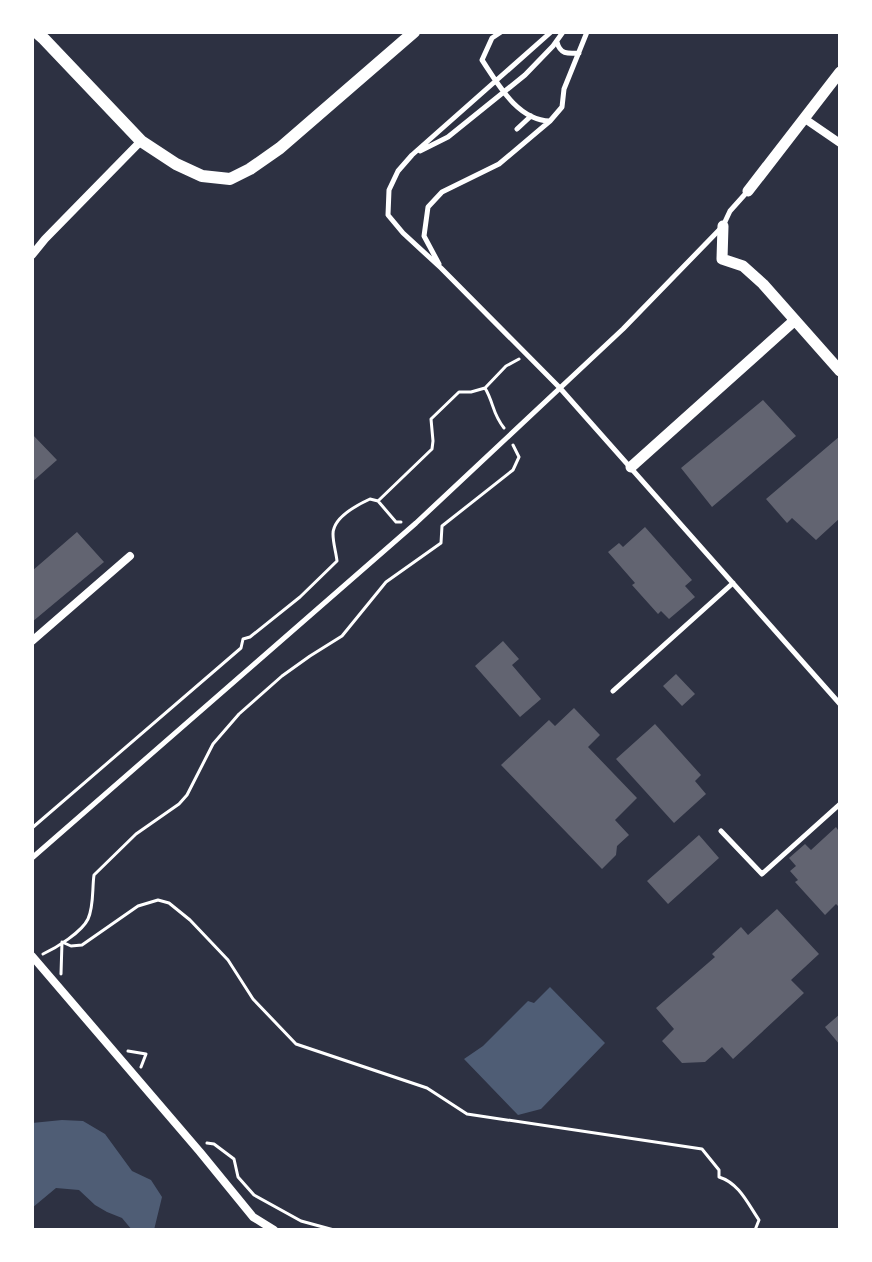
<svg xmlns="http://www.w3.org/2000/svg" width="872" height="1262" viewBox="0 0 872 1262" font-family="Manrope,sans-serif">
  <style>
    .water { fill: #4f5d75 }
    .building { fill: #626471 }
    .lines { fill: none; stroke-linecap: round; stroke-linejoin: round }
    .path { stroke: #fff; stroke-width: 3 }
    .service { stroke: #fff; stroke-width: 5 }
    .minor { stroke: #fff; stroke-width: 8 }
    .tertiary { stroke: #fff; stroke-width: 11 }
    .secondary { stroke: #fff; stroke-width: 12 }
  </style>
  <rect width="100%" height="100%" fill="#2d3142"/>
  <path class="water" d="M 550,987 L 605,1043 L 541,1109 L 518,1115 L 464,1059 L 483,1046 L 528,1001 L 534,1003 Z
    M 62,1120 L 83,1121 L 105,1134 L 132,1171 L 151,1180 L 162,1197 L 154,1230 L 132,1230 L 122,1218 L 107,1212 L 95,1205 L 79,1190 L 56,1188 L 32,1208 L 32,1123 Z"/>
  <path class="building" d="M 763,400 L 796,436 L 712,507 L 681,468 Z
    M 32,434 L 57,460 L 32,482 Z
    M 840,436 L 840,518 L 816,540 L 792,518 L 787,523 L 766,499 Z
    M 645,527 L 692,580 L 685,586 L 695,597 L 669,619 L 661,611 L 658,614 L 632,585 L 635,583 L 608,552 L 619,543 L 623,547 Z
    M 77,532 L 104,562 L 32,622 L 32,571 Z
    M 503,641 L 519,659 L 512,665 L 541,699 L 520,717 L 475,666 Z
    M 676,674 L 695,694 L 682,706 L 663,686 Z
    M 574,708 L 600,735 L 588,747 L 637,798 L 615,820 L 629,835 L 617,846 L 616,855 L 602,869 L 501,765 L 549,720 L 555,726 Z
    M 655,724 L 701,775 L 695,781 L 706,794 L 674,823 L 616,759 Z
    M 836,827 L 838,830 L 840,828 L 840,908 L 836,904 L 825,915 L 795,882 L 798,880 L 790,871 L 796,866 L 789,858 L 805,844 L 811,850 Z
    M 699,835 L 719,858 L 668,904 L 647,881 Z
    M 777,909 L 819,954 L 791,980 L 804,993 L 733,1059 L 722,1047 L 705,1062 L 682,1063 L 662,1041 L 674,1029 L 656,1008 L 715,957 L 712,954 L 741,927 L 748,935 Z
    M 840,1014 L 840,1045 L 825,1027 Z"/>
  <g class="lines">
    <path class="path" d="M 485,388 L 506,366 L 519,359
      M 378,501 L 396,522 L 401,522
      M 32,828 L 241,648 L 243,639 L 250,637 L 300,597 L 337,561 C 336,552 333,543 333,534 C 333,518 357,505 370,499 L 378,501 L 432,449 L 433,441 L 431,419 L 459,392 L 471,392 L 485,388 C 494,403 492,413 504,428
      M 43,954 C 56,948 82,932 88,919 C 94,906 92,889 94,875 L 136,834 L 179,804 L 187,795 L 213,744 L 239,714 L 282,676 L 310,656 L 342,636 L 386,582 L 441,543 L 442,526 L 513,470 L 519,457 L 513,445
      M 61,974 L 62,942 L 71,946 L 82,945 L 138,906 L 158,900 L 169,903 L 190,920 L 228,960 L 253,999 L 296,1044 L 427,1088 L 467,1114 L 702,1149 L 719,1170 L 719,1177 C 739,1183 748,1204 759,1220 L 755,1230
      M 128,1051 L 146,1054 L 141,1067
      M 207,1143 L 214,1144 L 234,1159 L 238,1177 L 254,1195 L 301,1221 L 334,1230"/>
    <path class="service" d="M 501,32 L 492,38 L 482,60 C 498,84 517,120 550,121
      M 551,32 L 412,155 L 398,171 L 389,190 L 388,215 L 403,233 L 441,268 L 559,387 L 840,704
      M 557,42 C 560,54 567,54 579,53
      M 517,129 L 531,116
      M 420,151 L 448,137 L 525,75 L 553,46 L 563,32
      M 439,264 L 424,236 L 428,207 L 442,192 L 499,164 L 550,121 L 562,107 L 564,89 L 587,32
      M 613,691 L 733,583
      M 721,831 L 762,874 L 840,804
      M 32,858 L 416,523 L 623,329 L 723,226 L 730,211 L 747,192"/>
    <path class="minor" d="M 805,119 L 840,143
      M 32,255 L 45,239 L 141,141
      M 32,641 L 130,556
      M 32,956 L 200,1152 L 253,1217 L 274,1230"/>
    <path class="tertiary" d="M 748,191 L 840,72
      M 723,226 L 722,259 L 743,266 L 763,284 L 840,371
      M 631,467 L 795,320"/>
    <path class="secondary" d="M 36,32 L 44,39 L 37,32
      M 44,39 L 141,141 L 176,164 L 202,176 L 230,179 L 250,169 L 280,148 L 414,32"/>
  </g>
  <rect width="872" height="1262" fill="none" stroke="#ffffff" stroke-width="68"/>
</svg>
